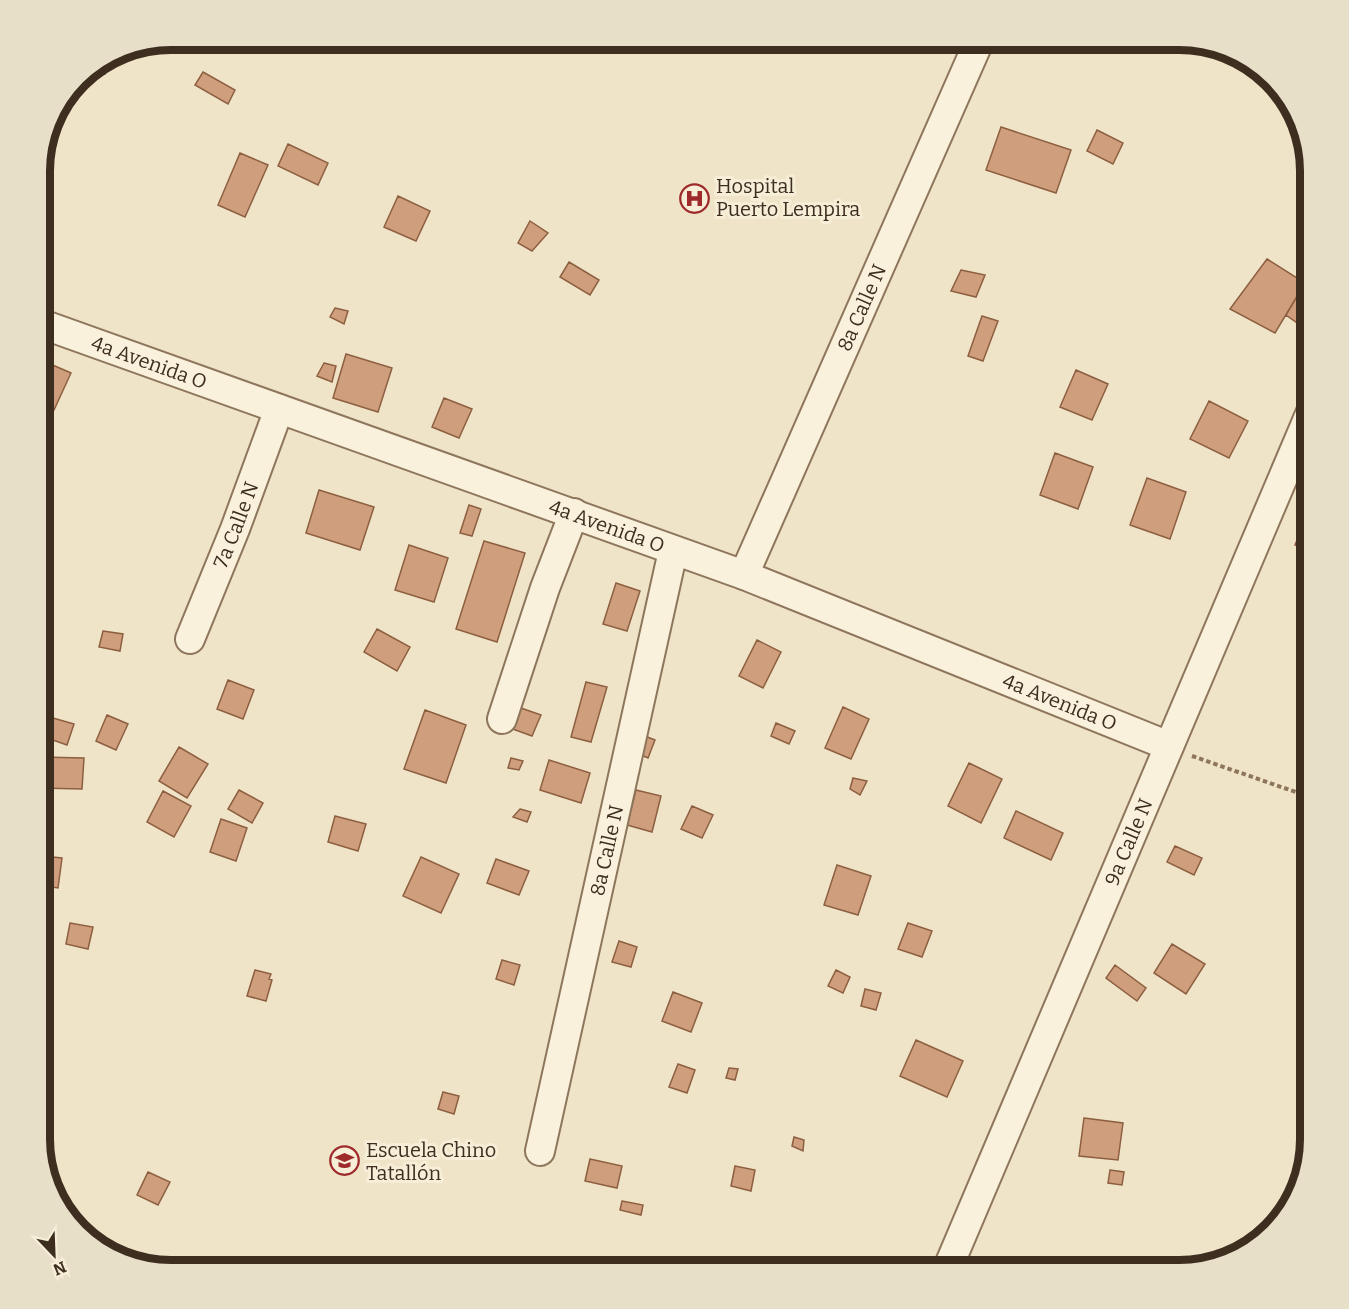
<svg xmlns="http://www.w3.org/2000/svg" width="1349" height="1309" viewBox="0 0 1349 1309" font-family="Bitter,serif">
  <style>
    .building { fill: #cf9f7d; stroke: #8d5f41; stroke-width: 1.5 }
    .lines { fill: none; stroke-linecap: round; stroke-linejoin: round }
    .street-casing { stroke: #8d765c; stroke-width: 32 }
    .path { stroke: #8d765c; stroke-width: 4; stroke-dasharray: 4.5 3; stroke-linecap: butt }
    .street { stroke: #faf1dc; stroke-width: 28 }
    .labels { text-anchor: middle; stroke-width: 6; stroke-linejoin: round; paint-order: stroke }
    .poi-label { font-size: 20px; fill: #3d2e20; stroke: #f7eed8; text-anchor: start }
    .street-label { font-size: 20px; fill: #3d2e20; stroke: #f7eed8 }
    .rim { fill: none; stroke: #3d2e20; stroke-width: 8 }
  </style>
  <rect width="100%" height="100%" fill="#f0e4c8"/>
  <path class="building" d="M 111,55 L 114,56 L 105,74 L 92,67 Z
    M 203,72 L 235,90 L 228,104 L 195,85 Z
    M 1001,127 L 1071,150 L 1056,193 L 986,170 Z
    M 1097,130 L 1123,143 L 1113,164 L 1087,151 Z
    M 288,144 L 328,163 L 318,185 L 278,166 Z
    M 240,153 L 268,165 L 245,217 L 218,205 Z
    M 398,196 L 430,211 L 416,241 L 384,227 Z
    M 530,221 L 548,233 L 532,251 L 518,243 Z
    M 1267,259 L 1305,283 L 1275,333 L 1230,309 Z
    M 569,262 L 599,280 L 590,295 L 560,277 Z
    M 961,270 L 985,275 L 976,297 L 951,291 Z
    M 1305,283 L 1310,289 L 1310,332 L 1286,315 Z
    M 335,308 L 348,311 L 344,324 L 330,317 Z
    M 982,316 L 998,321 L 983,361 L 968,356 Z
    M 346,354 L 392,368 L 378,412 L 333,398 Z
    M 41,360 L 71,373 L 54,410 L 39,403 L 39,364 Z
    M 324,363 L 336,366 L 332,382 L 317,376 Z
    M 1076,370 L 1108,384 L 1092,420 L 1060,407 Z
    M 444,398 L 472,409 L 459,438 L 432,427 Z
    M 1209,401 L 1248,421 L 1229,458 L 1190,439 Z
    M 1055,453 L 1093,467 L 1078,509 L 1040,495 Z
    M 1147,478 L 1186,492 L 1170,539 L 1130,525 Z
    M 319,490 L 374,507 L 360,550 L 306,533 Z
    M 469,505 L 481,509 L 472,536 L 460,533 Z
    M 1309,513 L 1310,513 L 1310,552 L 1295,545 Z
    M 484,541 L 525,553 L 497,642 L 456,629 Z
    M 409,545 L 448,558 L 434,602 L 395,590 Z
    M 616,583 L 640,591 L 627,631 L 603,624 Z
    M 39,597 L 53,601 L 47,619 L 39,615 Z
    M 377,629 L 410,647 L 397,671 L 364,652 Z
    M 103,631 L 123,634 L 120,651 L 99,647 Z
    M 757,640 L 781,652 L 763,688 L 739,676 Z
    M 228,680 L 254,690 L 243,719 L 217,709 Z
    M 586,682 L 607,687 L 591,742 L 571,737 Z
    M 518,707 L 541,715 L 532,736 L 510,728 Z
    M 843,707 L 869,719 L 851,759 L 825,748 Z
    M 425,710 L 466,725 L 446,783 L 404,769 Z
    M 107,715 L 128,724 L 116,750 L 96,741 Z
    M 53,718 L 74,724 L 67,745 L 47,738 Z
    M 776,723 L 795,731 L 789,744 L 771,736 Z
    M 637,733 L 655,740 L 648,758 L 630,750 Z
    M 179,747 L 208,764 L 187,798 L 159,781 Z
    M 39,757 L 84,758 L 82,789 L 39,788 Z
    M 511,758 L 523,761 L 519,770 L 508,768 Z
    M 549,760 L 590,773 L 581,803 L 540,790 Z
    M 969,763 L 1002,779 L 981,823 L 948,806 Z
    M 853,778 L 867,781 L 860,795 L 850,789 Z
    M 239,790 L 263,803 L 252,823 L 228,809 Z
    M 636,790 L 661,796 L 652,832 L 627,825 Z
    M 163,791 L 191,806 L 174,837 L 147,822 Z
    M 692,806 L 713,815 L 702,838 L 681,829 Z
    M 520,809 L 531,812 L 527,822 L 513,817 Z
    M 1016,811 L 1063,833 L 1051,860 L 1004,838 Z
    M 335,816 L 366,824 L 358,851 L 328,842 Z
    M 221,819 L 247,828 L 236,861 L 210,852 Z
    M 1175,846 L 1202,858 L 1194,875 L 1167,862 Z
    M 42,856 L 62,858 L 58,888 L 39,885 Z
    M 421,857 L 459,874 L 441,913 L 403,896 Z
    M 496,859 L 529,871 L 519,895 L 487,883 Z
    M 837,865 L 871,876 L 858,915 L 824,905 Z
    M 70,923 L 93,927 L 88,949 L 66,944 Z
    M 908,923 L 932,931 L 922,957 L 898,949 Z
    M 619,941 L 637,947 L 631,967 L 612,962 Z
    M 1172,944 L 1205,964 L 1186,994 L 1154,973 Z
    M 502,960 L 520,965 L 514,985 L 496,979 Z
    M 1115,965 L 1146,988 L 1137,1001 L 1106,978 Z
    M 255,970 L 271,974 L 269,979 L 272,980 L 266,1001 L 247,996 Z
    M 836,970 L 850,977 L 843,993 L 828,986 Z
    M 865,989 L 881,993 L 876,1010 L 861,1006 Z
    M 673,992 L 702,1003 L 691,1032 L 662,1021 Z
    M 916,1040 L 963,1061 L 947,1097 L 900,1076 Z
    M 678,1064 L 695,1070 L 687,1093 L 669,1087 Z
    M 729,1068 L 738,1069 L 735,1080 L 726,1078 Z
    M 443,1092 L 459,1096 L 454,1114 L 438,1109 Z
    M 1084,1118 L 1123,1123 L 1118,1160 L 1079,1156 Z
    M 794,1137 L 804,1140 L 803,1151 L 792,1146 Z
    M 590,1159 L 622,1166 L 617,1188 L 585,1181 Z
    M 735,1166 L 755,1170 L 751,1191 L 731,1186 Z
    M 1110,1170 L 1124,1172 L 1122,1185 L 1108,1183 Z
    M 148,1172 L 170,1182 L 158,1205 L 137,1195 Z
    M 622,1201 L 643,1205 L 641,1215 L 620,1210 Z"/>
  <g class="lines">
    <defs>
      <g id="street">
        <path id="s1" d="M 39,323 L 744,575 L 1169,746"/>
        <path id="s2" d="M 744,575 L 980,39"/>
        <path id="s3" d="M 190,639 L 235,529 L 279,409"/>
        <path d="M 502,719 L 545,588 L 574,513"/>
        <path id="s4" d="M 540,1151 L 673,551"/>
        <path id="s5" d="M 947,1270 L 1310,414"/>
      </g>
    </defs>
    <use href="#street" class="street-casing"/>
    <path class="path" d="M 1192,756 L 1310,797"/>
    <use href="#street" class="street"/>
  </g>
  <defs>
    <symbol id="hospital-ring" viewBox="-11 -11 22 22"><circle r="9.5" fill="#f7eed8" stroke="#9e2a2b" stroke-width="1.5"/><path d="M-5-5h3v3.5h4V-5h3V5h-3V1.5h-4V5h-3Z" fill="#9e2a2b"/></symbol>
    <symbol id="school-ring" viewBox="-11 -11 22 22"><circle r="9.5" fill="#f7eed8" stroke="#9e2a2b" stroke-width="1.5"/><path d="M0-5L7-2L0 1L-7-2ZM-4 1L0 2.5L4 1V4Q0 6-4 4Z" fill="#9e2a2b"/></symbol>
  </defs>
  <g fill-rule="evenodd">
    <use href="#hospital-ring" x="678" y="182" width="33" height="33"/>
    <use href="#school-ring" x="328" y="1144" width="33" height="33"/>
  </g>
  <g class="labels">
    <g class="poi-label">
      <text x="716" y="193">Hospital<tspan x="716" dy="23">Puerto Lempira</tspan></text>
      <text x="366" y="1157">Escuela Chino<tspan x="366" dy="23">Tatallón</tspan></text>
    </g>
    <g class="street-label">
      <text dy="7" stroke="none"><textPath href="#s2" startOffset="292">8a Calle N</textPath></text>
      <text dy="7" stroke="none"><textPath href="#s1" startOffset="117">4a Avenida O</textPath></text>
      <text dy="7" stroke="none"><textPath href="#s3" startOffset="123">7a Calle N</textPath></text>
      <text dy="7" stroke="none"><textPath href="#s1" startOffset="603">4a Avenida O</textPath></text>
      <text dy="7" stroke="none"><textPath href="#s1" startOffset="1089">4a Avenida O</textPath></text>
      <text dy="7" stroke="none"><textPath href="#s5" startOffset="465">9a Calle N</textPath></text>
      <text dy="7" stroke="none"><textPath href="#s4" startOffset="308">8a Calle N</textPath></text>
    </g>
  </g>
  <path d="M0 0H1349V1309H0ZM171 50H1179A121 121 0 0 1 1300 171V1139A121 121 0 0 1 1179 1260H171A121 121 0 0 1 50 1139V171A121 121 0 0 1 171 50Z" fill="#e8dfc9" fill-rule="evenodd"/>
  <path class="rim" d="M171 50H1179A121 121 0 0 1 1300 171V1139A121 121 0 0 1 1179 1260H171A121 121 0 0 1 50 1139V171A121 121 0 0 1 171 50Z"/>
  <g transform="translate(54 1255) rotate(157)" stroke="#f7eed8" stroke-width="4.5" paint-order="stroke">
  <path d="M0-4.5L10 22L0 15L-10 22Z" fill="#3d2e20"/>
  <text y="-9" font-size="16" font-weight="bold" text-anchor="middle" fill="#3d2e20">N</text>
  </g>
</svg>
